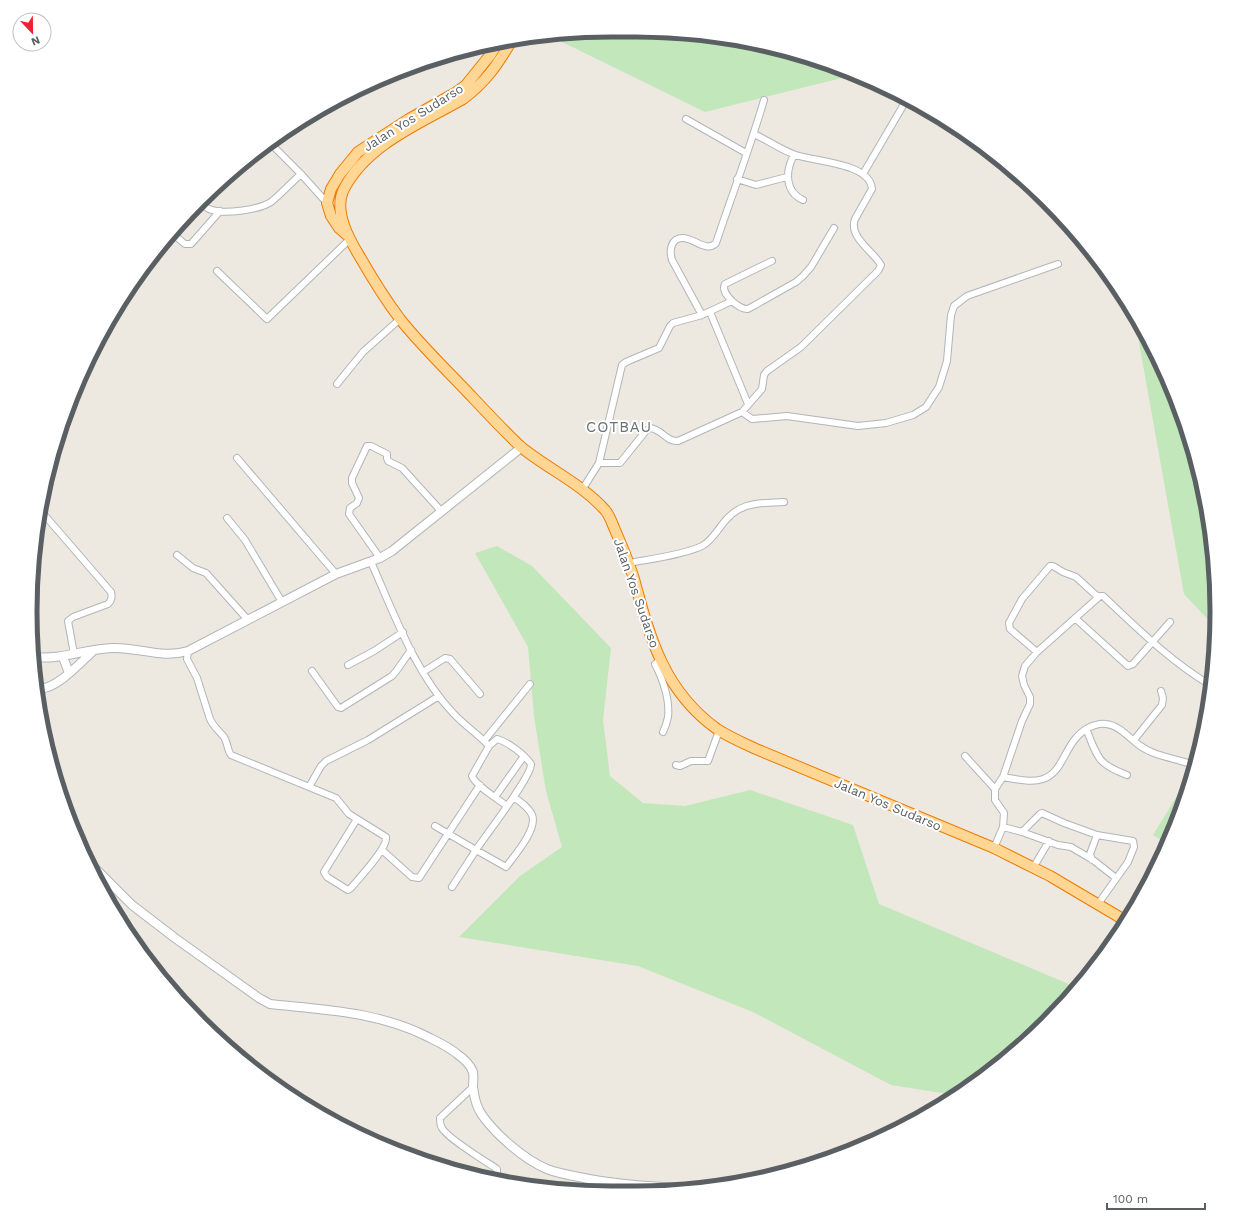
<svg xmlns="http://www.w3.org/2000/svg" width="1247" height="1223" viewBox="0 0 1247 1223" font-family="'Work Sans',sans-serif">
  <style>
    .green { fill: #c2e7ba }
    .lines { fill: none; stroke-linecap: round; stroke-linejoin: round }
    .minor-casing { stroke: #b1b5b9; stroke-width: 8 }
    .tertiary-casing { stroke: #b1b5b9; stroke-width: 10 }
    .trunk-casing { stroke: #ed7b00; stroke-width: 12 }
    .minor { stroke: #fff; stroke-width: 6 }
    .tertiary { stroke: #fff; stroke-width: 8 }
    .trunk { stroke: #ffd694; stroke-width: 10 }
    .labels { text-anchor: middle; stroke-width: 4; stroke-linejoin: round; paint-order: stroke }
    .street-label { font-size: 13px; fill: #595f62; stroke: #fff }
    .quarter-label { font-size: 15px; letter-spacing: 1px; fill: #6a7174; stroke: #fff }
    .rim { fill: none; stroke: #595f62; stroke-width: 5 }
  </style>
  <rect width="100%" height="100%" fill="#ede8e0"/>
  <path class="green" d="M 612,30 L 712,35 L 823,61 L 854,75 L 705,112 L 550,36 Z
    M 1135,320 L 1157,355 L 1197,461 L 1216,574 L 1214,626 L 1184,594 Z
    M 497,546 L 532,566 L 611,648 L 603,720 L 610,776 L 643,803 L 685,806 L 750,790 L 853,825 L 879,904 L 1078,988 L 1073,995 L 989,1073 L 954,1095 L 891,1085 L 753,1012 L 638,966 L 459,937 L 520,876 L 562,847 L 546,791 L 534,716 L 528,647 L 475,553 Z
    M 1193,770 L 1186,799 L 1166,843 L 1153,835 Z"/>
  <g class="lines">
    <defs>
      <path id="minor" d="M 686,119 L 746,153
        M 270,143 L 301,174 L 327,203
        M 794,155 C 785,171 785,192 803,200
        M 863,174 L 907,99
        M 737,179 L 756,185 L 787,177
        M 199,202 C 202,205 205,207 209,209 C 223,215 258,210 271,202 C 281,194 291,183 301,174
        M 173,234 L 185,244 L 191,244 L 220,211
        M 772,261 L 725,284 C 720,293 739,310 748,309 L 796,282 L 803,276 L 811,267 L 834,228
        M 217,271 L 267,319 L 350,239
        M 710,312 L 748,404
        M 702,315 L 672,260 C 669,250 671,238 683,238 C 694,238 707,253 716,243 C 732,195 750,148 764,100
        M 337,384 L 363,352 L 400,319
        M 742,412 L 762,389 L 764,375 L 767,371 L 801,347 L 878,271 L 881,265 C 873,251 848,237 855,219 L 872,189 C 870,162 812,162 793,154 C 780,149 767,140 754,134
        M 237,458 L 336,574
        M 599,463 L 620,463 L 645,432 L 650,428 C 662,429 666,442 678,441 L 742,412 L 752,419 L 787,416 L 858,426 L 886,423 L 913,415 L 926,407 L 939,387 L 947,361 L 951,315 L 954,306 L 967,296 L 1058,264
        M 582,490 L 599,463 L 622,365 L 626,362 L 659,348 L 670,326 L 673,323 L 702,315 L 732,301
        M 41,511 L 111,592 C 112,597 112,600 108,604 L 73,617 L 68,621 L 74,654
        M 227,518 L 245,540 L 282,602
        M 177,555 L 193,568 L 206,573 L 248,620
        M 380,558 L 349,514 L 350,508 L 357,503 L 359,498 L 352,483 L 352,478 L 367,446 L 371,446 L 387,454 L 387,458 L 388,461 L 402,468 L 442,512
        M 371,562 C 393,611 415,673 453,713 C 464,725 478,734 489,746
        M 629,563 C 650,559 683,555 702,546 C 710,542 715,534 721,526 C 738,502 757,503 784,502
        M 1075,618 L 1128,666 L 1133,664 L 1170,622
        M 188,651 L 187,659 L 197,678 L 210,719 C 213,726 219,731 224,737 C 228,743 227,750 231,755 L 336,798 L 349,814 L 386,837 C 388,848 359,878 351,888 L 348,890 L 327,877 L 324,872 L 357,819
        M 1037,652 L 1010,629 L 1009,623 L 1022,599 L 1050,566 L 1053,566 L 1063,572 L 1076,577 L 1098,597
        M 660,660 L 655,664 C 663,680 670,699 668,717 C 667,722 665,728 663,732
        M 348,665 L 374,651 L 403,632
        M 312,671 L 338,707 L 341,708 L 392,676 L 397,670 L 411,650
        M 423,672 L 445,658 L 450,659 L 480,694
        M 1086,729 C 1091,739 1095,756 1104,763 C 1111,769 1119,772 1127,775
        M 1134,740 L 1162,705 L 1163,698 L 1161,691
        M 484,741 L 530,684
        M 965,756 L 995,789 L 995,800 L 1004,813 L 1003,827 L 994,848
        M 676,765 L 680,766 L 691,761 L 708,761 L 719,731
        M 1003,777 C 1015,779 1031,783 1043,779 C 1065,772 1064,741 1088,728 C 1094,725 1100,723 1106,724 C 1119,725 1129,738 1139,745 C 1155,757 1176,758 1194,765
        M 309,787 L 321,766 L 326,761 L 368,740 L 439,696
        M 995,789 L 1003,777 L 1022,721 L 1030,704 L 1030,697 L 1024,685 L 1022,676 L 1025,666 L 1037,652 L 1100,596 L 1103,596 C 1137,628 1171,662 1212,686
        M 495,797 L 524,756
        M 435,826 L 476,850 C 485,836 532,776 531,764 C 524,754 508,742 497,739 L 489,746 L 472,776 C 476,786 498,799 507,806
        M 1003,827 L 1022,832 L 1058,845 L 1071,847 L 1093,860 L 1116,878
        M 1022,832 L 1040,814 L 1042,813 L 1064,823 L 1097,835 L 1133,841 L 1134,847 L 1128,862 L 1098,904
        M 382,850 L 412,877 L 419,878 L 480,785
        M 1092,860 L 1090,854 L 1097,835
        M 1033,868 L 1049,841
        M 452,887 L 476,850 L 506,867 C 514,856 538,829 532,815 C 529,807 520,802 514,797
        M 473,1087 L 440,1118 C 440,1122 440,1125 442,1128 C 447,1138 485,1161 497,1169 L 497,1172 L 494,1178"/>
      <path id="tertiary" d="M 33,657 C 62,660 84,649 112,648 C 139,647 161,659 188,651 L 336,574 L 380,558 L 392,551 L 522,447
        M 63,657 L 69,673
        M 38,689 C 57,689 79,664 93,651
        M 87,860 L 132,905 L 175,938 L 259,998 L 270,1004 L 279,1005 C 330,1010 381,1013 428,1037 C 438,1042 449,1047 457,1054 C 463,1058 470,1064 473,1072 C 474,1077 473,1082 473,1087 C 474,1096 477,1108 482,1115 C 496,1135 525,1160 547,1169 C 557,1173 568,1175 579,1177 C 616,1185 653,1186 690,1189"/>
      <path id="trunk" d="M 512,40 C 498,64 486,82 463,99 C 421,123 365,145 343,191 C 334,212 349,239 360,257 C 372,278 385,299 400,319 C 423,348 450,373 475,400 C 490,416 505,432 521,447 C 548,469 582,484 605,510 C 610,516 612,523 615,530 C 622,546 629,562 634,579 C 650,638 664,691 717,729 C 729,737 743,743 756,749 L 994,848 L 1050,876 L 1126,921
        M 347,235 L 339,228 L 331,216 L 327,203 L 331,189 L 340,174 L 358,152 L 409,119 L 455,93 L 466,85 L 491,54 L 499,41"/>
    </defs>
    <use href="#minor" class="minor-casing"/>
    <use href="#tertiary" class="tertiary-casing"/>
    <use href="#trunk" class="trunk-casing"/>
    <use href="#minor" class="minor"/>
    <use href="#tertiary" class="tertiary"/>
    <use href="#trunk" class="trunk"/>
  </g>
  <g class="labels">
    <g class="street-label">
      <text transform="translate(413 117) rotate(-32)" y="5">Jalan Yos Sudarso</text>
      <text transform="translate(637 593) rotate(71)" y="5">Jalan Yos Sudarso</text>
      <text transform="translate(888 804) rotate(23)" y="5">Jalan Yos Sudarso</text>
    </g>
    <g class="quarter-label">
      <text x="619" y="432">COTBAU</text>
    </g>
  </g>
  <path d="M0 0H1247V1223H0ZM611 37H636A574 574 0 0 1 1210 611V612A574 574 0 0 1 636 1186H611A574 574 0 0 1 37 612V611A574 574 0 0 1 611 37Z" fill="#fff" fill-rule="evenodd"/>
  <path class="rim" d="M611 37H636A574 574 0 0 1 1210 611V612A574 574 0 0 1 636 1186H611A574 574 0 0 1 37 612V611A574 574 0 0 1 611 37Z"/>
  <g transform="translate(32 32) rotate(158)"><circle r="19" fill="#ffffff" stroke="#bdbfc0"/>
  <path d="M0-3L7 15L0 10L-7 15Z" fill="#f41f33"/>
  <text y="-6" font-size="11" font-weight="bold" text-anchor="middle" fill="#595f62">N</text>
  </g>
  <path d="M1107 1203v6h98v-6" fill="none" stroke="#595f62" stroke-width="2"/>
  <text x="1113" y="1203" font-size="12" fill="#595f62" stroke="#ffffff" stroke-width="3" paint-order="stroke">100 m</text>
</svg>
